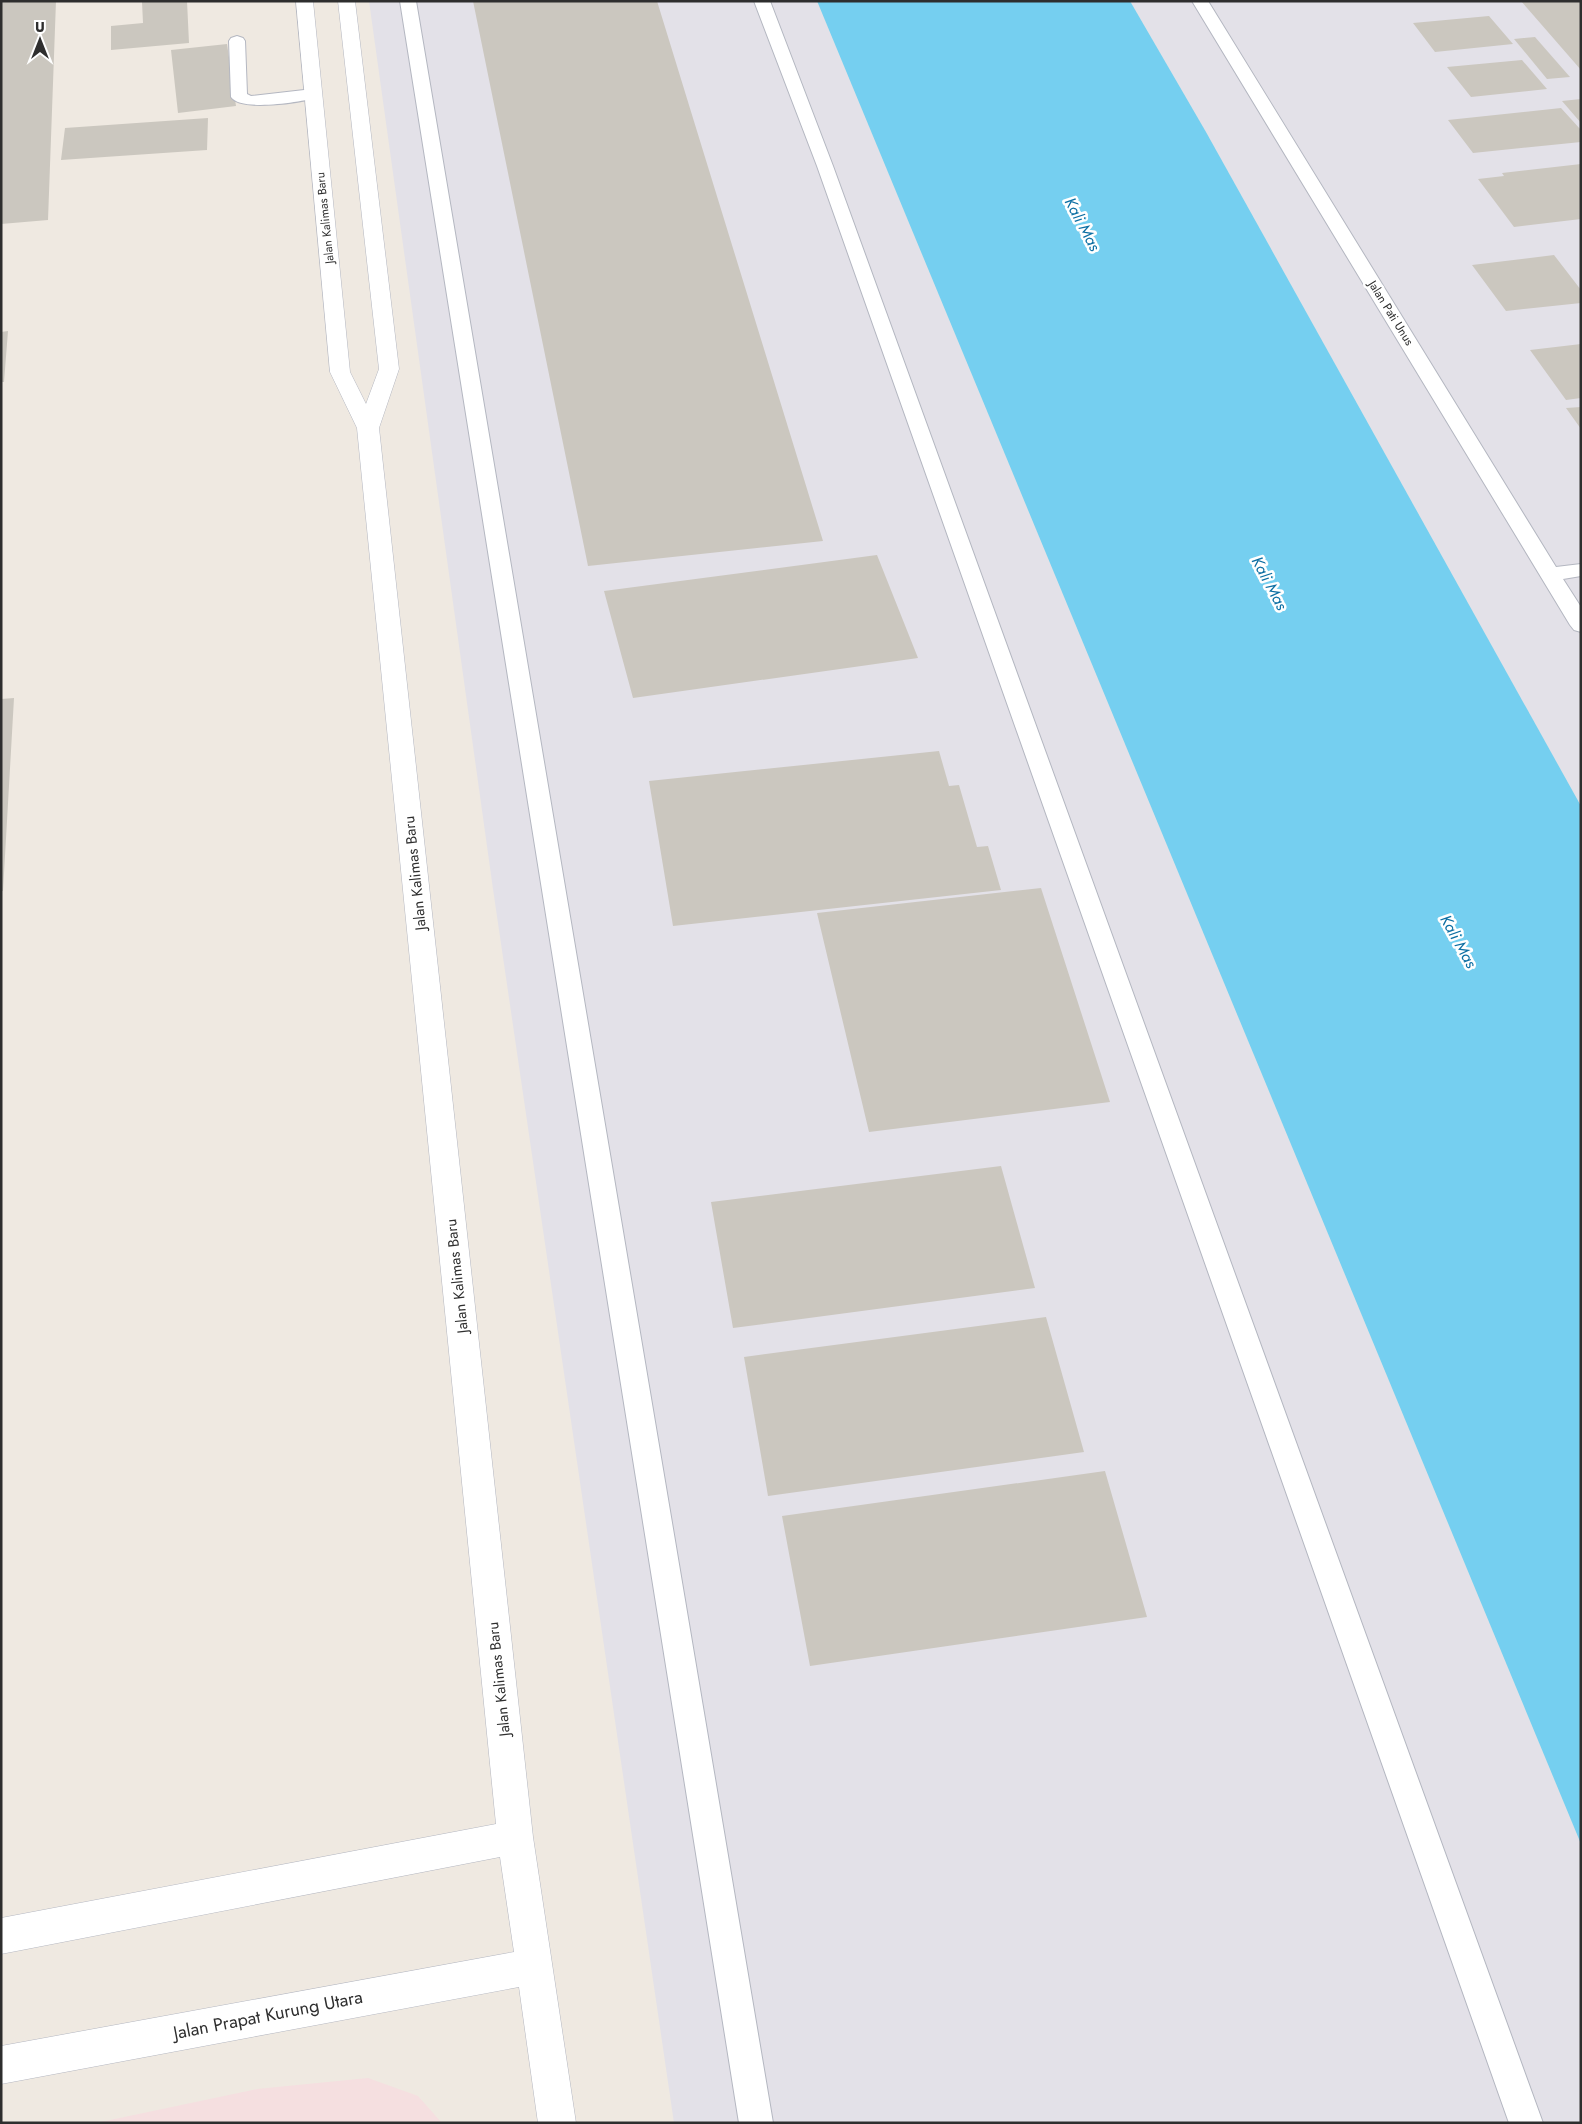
<svg xmlns="http://www.w3.org/2000/svg" width="1582" height="2124" viewBox="0 0 1582 2124" font-family="Jost,sans-serif">
  <style>
    .industrial { fill: #e3e1e8 }
    .medical { fill: #f5dfe0 }
    .water { fill: #75cff0 }
    .building { fill: #cbc7bf }
    .lines { fill: none; stroke-linecap: round; stroke-linejoin: round }
    .lane-casing { stroke: #b4b7c1; stroke-width: 2 }
    .secondary-casing { stroke: #b4b7c1; stroke-width: 1 }
    .lane { fill: #fff; fill-rule: evenodd }
    .secondary { fill: #fff; fill-rule: evenodd }
    .labels { text-anchor: middle; stroke-width: 5; stroke-linejoin: round; paint-order: stroke }
    .far-street-label { font-size: 12px; fill: #2e2e2e; stroke: #fff }
    .street-label { font-size: 15px; fill: #2e2e2e; stroke: #fff }
    .water-label { font-size: 16px; font-style: italic; fill: #0d6fa3; stroke: #fff }
    .near-street-label { font-size: 18px; fill: #2e2e2e; stroke: #fff }
  </style>
  <rect width="100%" height="100%" fill="#efe9e1"/>
  <path class="industrial" d="M 369,1 L 817,1 L 1581,1844 L 1581,2123 L 674,2123 L 493,889 Z
    M 1130,1 L 1581,1 L 1581,806 L 1206,132 Z"/>
  <path class="medical" d="M 368,2078 L 418,2096 L 442,2123 L 96,2123 L 257,2089 Z"/>
  <path class="water" d="M 817,1 L 1130,1 L 1206,132 L 1581,806 L 1581,1844 Z"/>
  <path class="building" d="M 1,1 L 56,1 L 48,220 L 1,224 Z
    M 187,1 L 189,43 L 111,50 L 111,26 L 143,23 L 142,2 Z
    M 473,1 L 657,1 L 823,541 L 588,566 Z
    M 1521,1 L 1581,1 L 1581,70 Z
    M 1489,16 L 1513,44 L 1435,52 L 1413,23 Z
    M 1535,37 L 1570,77 L 1547,79 L 1514,39 Z
    M 227,44 L 236,106 L 178,113 L 171,50 Z
    M 1522,60 L 1547,89 L 1471,97 L 1447,67 Z
    M 1581,99 L 1581,123 L 1562,101 Z
    M 1561,108 L 1581,130 L 1581,142 L 1473,153 L 1448,120 Z
    M 208,118 L 207,150 L 61,160 L 65,128 Z
    M 1581,164 L 1581,219 L 1514,227 L 1478,179 L 1504,176 L 1502,173 Z
    M 1554,255 L 1581,290 L 1581,303 L 1506,311 L 1472,265 Z
    M 8,331 L 4,382 L 1,382 L 1,332 Z
    M 1581,344 L 1581,398 L 1566,400 L 1530,350 Z
    M 1581,407 L 1581,429 L 1566,408 Z
    M 877,555 L 918,658 L 633,698 L 604,591 Z
    M 14,698 L 3,891 L 1,891 L 1,699 Z
    M 939,751 L 949,786 L 959,785 L 977,847 L 988,846 L 1001,890 L 673,926 L 649,781 Z
    M 1041,888 L 1110,1102 L 869,1132 L 817,913 Z
    M 1001,1166 L 1035,1288 L 733,1328 L 711,1202 Z
    M 1046,1317 L 1084,1452 L 768,1496 L 744,1357 Z
    M 1105,1471 L 1147,1617 L 810,1666 L 782,1516 Z"/>
  <g class="lines">
    <defs>
      <path id="lane" d="M 400,1 L 416,1 L 773,2123 L 739,2123 Z
        M 754,1 L 770,1 L 833,166 L 1543,2123 L 1509,2123 L 817,166 Z
        M 1192,1 L 1208,1 L 1556,567 L 1581,564 L 1581,576 L 1563,579 L 1581,607 L 1581,632 L 1574,630 L 1570,625 Z
        M 237,36 L 243,38 L 245,41 L 247,94 L 251,96 L 313,89 L 319,91 L 321,94 L 319,97 C 302,102 241,112 231,97 L 229,41 L 231,38 Z"/>
      <path id="secondary" d="M 296,1 L 313,1 L 350,372 L 366,404 L 379,369 L 338,1 L 355,1 L 399,369 L 379,428 L 533,1837 L 576,2123 L 538,2123 L 519,1987 L 1,2084 L 1,2046 L 514,1952 L 500,1857 L 1,1954 L 1,1918 L 496,1824 L 357,428 L 330,372 Z"/>
    </defs>
    <use href="#lane" class="lane-casing"/>
    <use href="#secondary" class="secondary-casing"/>
    <use href="#lane" class="lane"/>
    <use href="#secondary" class="secondary"/>
  </g>
  <g class="labels">
    <g class="far-street-label">
      <text transform="translate(325 218) rotate(-96)" y="4">Jalan Kalimas Baru</text>
      <text transform="translate(1391 313) rotate(58)" y="4">Jalan Pati Unus</text>
    </g>
    <g class="street-label">
      <text transform="translate(415 873) rotate(-96)" y="5">Jalan Kalimas Baru</text>
      <text transform="translate(457 1276) rotate(-96)" y="5">Jalan Kalimas Baru</text>
      <text transform="translate(499 1679) rotate(-96)" y="5">Jalan Kalimas Baru</text>
    </g>
    <g class="water-label">
      <text transform="translate(1083 224) rotate(62)" y="6">Kali Mas</text>
      <text transform="translate(1270 583) rotate(62)" y="6">Kali Mas</text>
      <text transform="translate(1459 941) rotate(61)" y="6">Kali Mas</text>
    </g>
    <g class="near-street-label">
      <text transform="translate(268 2015) rotate(-11)" y="6">Jalan Prapat Kurung Utara</text>
    </g>
  </g>
  <rect width="1582" height="2124" fill="none" stroke="#2e2e2e" stroke-width="5"/>
  <g transform="translate(40 40)" stroke="#ffffff" stroke-width="4" paint-order="stroke">
  <path d="M0-4L9 19L0 12L-9 19Z" fill="#2e2e2e"/>
  <text y="-8" font-size="14" font-weight="bold" text-anchor="middle" fill="#2e2e2e">U</text>
  </g>
</svg>
